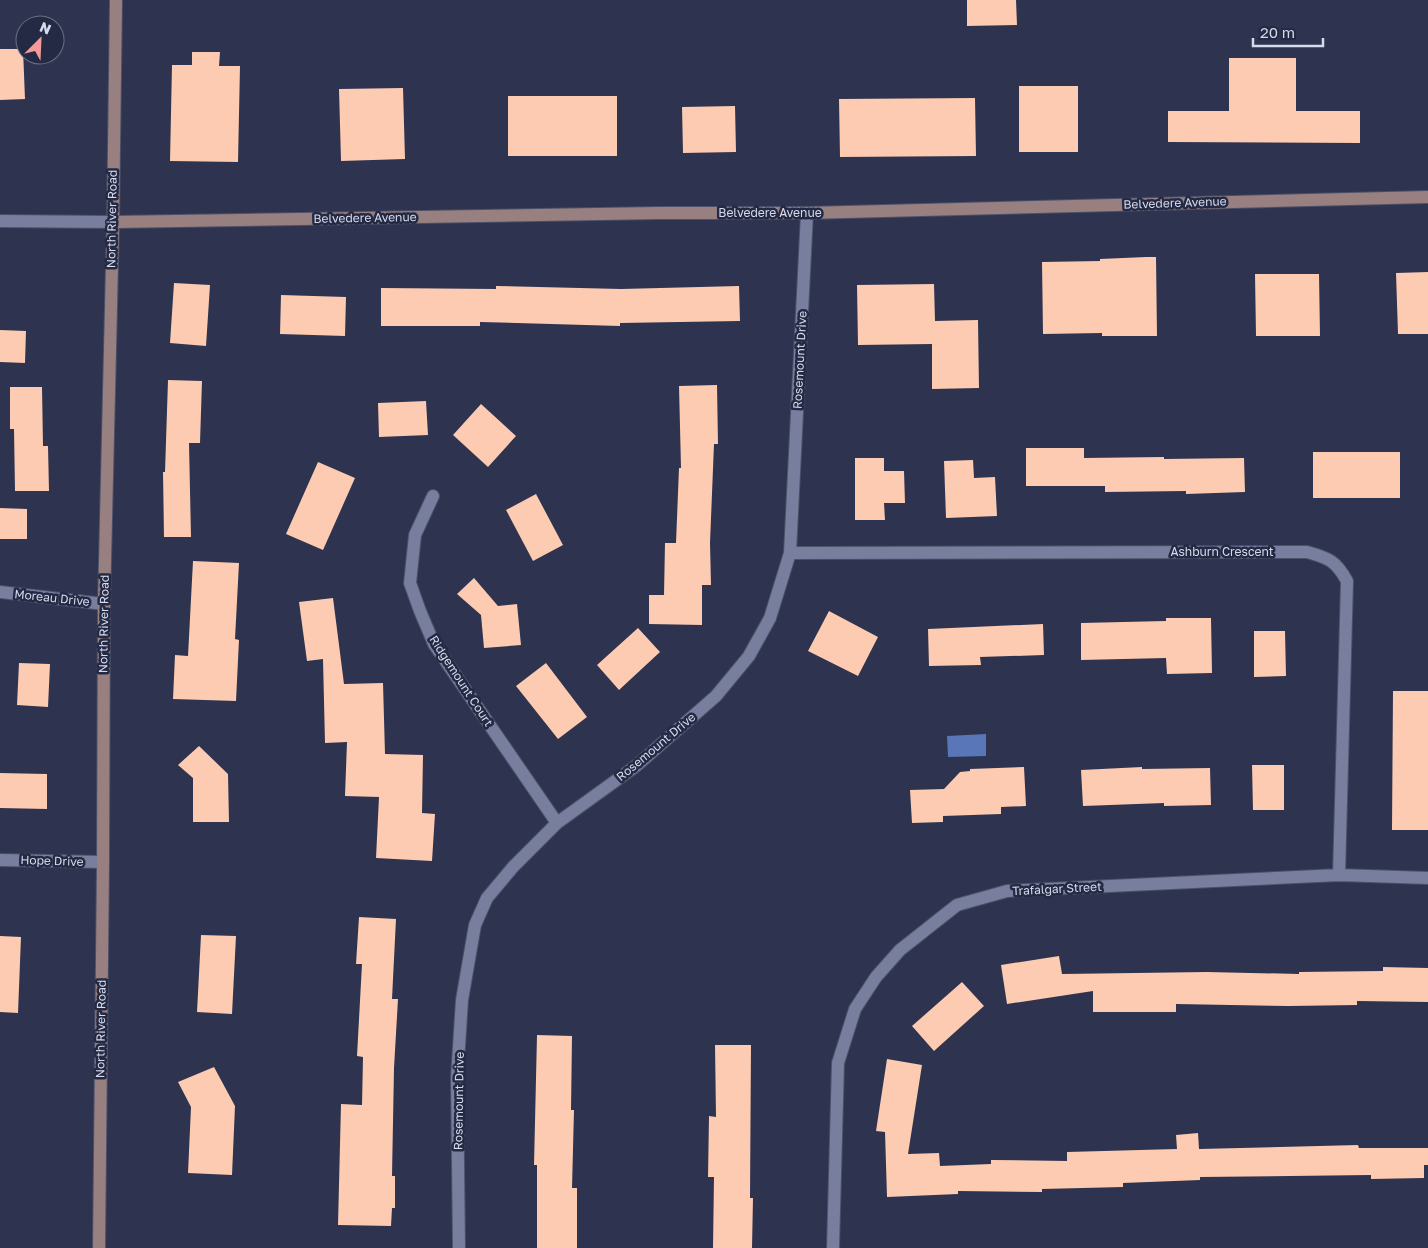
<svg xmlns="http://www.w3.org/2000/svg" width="1428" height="1248" viewBox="0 0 1428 1248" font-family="'Golos Text',sans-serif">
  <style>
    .water { fill: #5976b9 }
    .building { fill: #fccbb1 }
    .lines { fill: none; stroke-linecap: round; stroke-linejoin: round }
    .street-casing { stroke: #4c5068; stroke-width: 14 }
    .secondary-casing { stroke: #4c5068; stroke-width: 14 }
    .street { stroke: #777e9e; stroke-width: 12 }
    .secondary { stroke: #988081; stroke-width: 12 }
    .labels { text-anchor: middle; stroke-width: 5; stroke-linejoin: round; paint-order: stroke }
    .street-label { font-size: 12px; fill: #d6daec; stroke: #242944 }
  </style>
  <rect width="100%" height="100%" fill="#2e334f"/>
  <path class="water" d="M 986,734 L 986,756 L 948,757 L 947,736 Z"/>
  <path class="building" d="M 967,0 L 1016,0 L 1017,25 L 967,26 Z
    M 0,49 L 23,49 L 25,99 L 0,100 Z
    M 192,52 L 220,52 L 219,66 L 240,66 L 238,162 L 170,161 L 172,65 L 192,65 Z
    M 1229,58 L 1296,58 L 1296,111 L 1360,111 L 1360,143 L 1168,142 L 1168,111 L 1229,111 Z
    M 1019,86 L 1078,86 L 1078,152 L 1019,152 Z
    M 403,88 L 405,159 L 341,161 L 339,89 Z
    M 508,96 L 617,96 L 617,156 L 508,156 Z
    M 975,98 L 976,156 L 840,157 L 839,99 Z
    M 735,106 L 736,152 L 683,153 L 682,107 Z
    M 1146,257 L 1156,257 L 1157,336 L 1102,336 L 1102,333 L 1043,334 L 1042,262 L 1100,261 L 1100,259 Z
    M 1428,272 L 1428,334 L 1398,334 L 1396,273 Z
    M 1255,274 L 1319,274 L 1320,336 L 1256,336 Z
    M 174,283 L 210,285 L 206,346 L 170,343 Z
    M 934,284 L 935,321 L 978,320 L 979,388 L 932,389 L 932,344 L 858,345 L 857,285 Z
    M 496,286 L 621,289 L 739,286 L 740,321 L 620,323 L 620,326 L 480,322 L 480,326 L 381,326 L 381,288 L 496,289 Z
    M 281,295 L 346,297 L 345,336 L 280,334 Z
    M 0,330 L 26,331 L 25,363 L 0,362 Z
    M 168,380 L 202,381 L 200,443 L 189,443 L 191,537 L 164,537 L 163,472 L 165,472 Z
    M 717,385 L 718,444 L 714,444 L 710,543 L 711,585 L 702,585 L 702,625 L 649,624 L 649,595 L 664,595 L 665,543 L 676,543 L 679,468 L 681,468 L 679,386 Z
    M 10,387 L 42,387 L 43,446 L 48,446 L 49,491 L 15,491 L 14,429 L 10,429 Z
    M 426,401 L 428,435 L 379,437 L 378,403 Z
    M 481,404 L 516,436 L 488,467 L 453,435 Z
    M 1026,448 L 1084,448 L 1084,458 L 1164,457 L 1164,459 L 1244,458 L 1245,492 L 1186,494 L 1186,491 L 1105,492 L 1105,486 L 1026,486 Z
    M 1313,452 L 1400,452 L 1400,498 L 1313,498 Z
    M 855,458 L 884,458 L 884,471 L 904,471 L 905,503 L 884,503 L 885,520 L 855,520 Z
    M 973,460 L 974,478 L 995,477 L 997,516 L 946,518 L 944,461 Z
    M 318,462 L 355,478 L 323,550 L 286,534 Z
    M 536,494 L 563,545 L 533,561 L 506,510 Z
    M 0,508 L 27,509 L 27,539 L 0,539 Z
    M 193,561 L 239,563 L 235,639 L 239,640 L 236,701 L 173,699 L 175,655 L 188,656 Z
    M 474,578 L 498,606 L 517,604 L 521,645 L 484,648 L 481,615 L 457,594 Z
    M 333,598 L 344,684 L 383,683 L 385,754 L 423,755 L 422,813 L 435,814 L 432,861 L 376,858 L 379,797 L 345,796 L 347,742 L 325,743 L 323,659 L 307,661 L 299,602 Z
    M 829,611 L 878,637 L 858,676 L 808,651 Z
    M 1166,618 L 1211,618 L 1212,673 L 1167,674 L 1166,658 L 1081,660 L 1081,623 L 1166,621 Z
    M 1043,624 L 1044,655 L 980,657 L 981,665 L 929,666 L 928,629 Z
    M 638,628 L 660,652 L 619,690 L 597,665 Z
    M 1254,631 L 1285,631 L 1286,676 L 1254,677 Z
    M 19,663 L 50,664 L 48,707 L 17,705 Z
    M 546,663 L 587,717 L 558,739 L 516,686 Z
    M 1393,691 L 1428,691 L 1428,830 L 1392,830 Z
    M 199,746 L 228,774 L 229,822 L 193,822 L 193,778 L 178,765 Z
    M 1252,765 L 1284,765 L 1284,810 L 1253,810 Z
    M 1024,767 L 1026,806 L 1001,807 L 1001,814 L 943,816 L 943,822 L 912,823 L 910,790 L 944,789 L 960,772 L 970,771 L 970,769 Z
    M 1142,767 L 1142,769 L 1210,768 L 1211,805 L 1164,806 L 1164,803 L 1083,806 L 1081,770 Z
    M 0,773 L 47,774 L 47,809 L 0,808 Z
    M 359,917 L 396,919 L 392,999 L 398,999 L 394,1068 L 392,1176 L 395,1176 L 395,1208 L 392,1208 L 391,1226 L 338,1225 L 341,1104 L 362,1105 L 363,1057 L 357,1056 L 362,964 L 356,964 Z
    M 201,935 L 236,936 L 232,1014 L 197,1012 Z
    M 0,936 L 21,937 L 18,1013 L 0,1012 Z
    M 1059,956 L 1062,974 L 1207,972 L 1299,974 L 1299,972 L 1383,971 L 1383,967 L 1428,968 L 1428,1002 L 1357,1001 L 1357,1005 L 1289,1006 L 1176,1004 L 1176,1012 L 1093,1012 L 1093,991 L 1007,1004 L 1001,965 Z
    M 962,982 L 984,1006 L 934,1051 L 912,1026 Z
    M 537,1035 L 572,1036 L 571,1110 L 574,1110 L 572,1188 L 577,1188 L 577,1248 L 537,1248 L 537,1165 L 534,1165 Z
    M 715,1045 L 751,1045 L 750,1198 L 753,1198 L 752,1248 L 713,1248 L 714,1177 L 708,1177 L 709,1116 L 716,1117 Z
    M 887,1059 L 922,1065 L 908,1154 L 939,1153 L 940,1166 L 991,1164 L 991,1160 L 1067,1161 L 1067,1152 L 1177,1149 L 1176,1135 L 1198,1133 L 1199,1149 L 1358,1145 L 1359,1148 L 1428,1148 L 1428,1165 L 1424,1165 L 1424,1178 L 1371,1179 L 1371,1175 L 1200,1177 L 1200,1180 L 1123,1183 L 1123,1187 L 1042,1189 L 1042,1192 L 958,1191 L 958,1194 L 887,1197 L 885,1132 L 876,1131 Z
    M 214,1067 L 235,1106 L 232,1175 L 188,1173 L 191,1107 L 178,1082 Z"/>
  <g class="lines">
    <defs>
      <path id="street" d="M 0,221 L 113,222
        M 433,496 L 415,535 L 410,583 L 420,611 L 434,644 L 557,823
        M 790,553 L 1307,552 C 1329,558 1336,561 1347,581 L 1339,875
        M 0,592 L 104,604
        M 0,860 L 103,862
        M 459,1248 L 457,1078 L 462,1000 L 475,925 L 487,898 L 513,867 L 557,823 L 636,766 L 716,696 L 749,656 L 770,618 L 790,553 L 807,213
        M 833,1248 L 838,1063 L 855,1009 L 876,977 L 900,950 L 957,905 L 1007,891 L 1339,875 L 1428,878"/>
      <path id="secondary" d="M 113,222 L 659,213 L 807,213 L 1428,197
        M 99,1248 L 103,862 L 104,604 L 113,222 L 116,0"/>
    </defs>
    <use href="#street" class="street-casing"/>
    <use href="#secondary" class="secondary-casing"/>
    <use href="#street" class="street"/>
    <use href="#secondary" class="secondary"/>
  </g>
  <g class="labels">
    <g class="street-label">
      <text transform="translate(1175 203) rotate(-2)" y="4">Belvedere Avenue</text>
      <text x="770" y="217">Belvedere Avenue</text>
      <text transform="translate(365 218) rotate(-1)" y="4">Belvedere Avenue</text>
      <text transform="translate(112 219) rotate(-89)" y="4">North River Road</text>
      <text transform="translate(800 360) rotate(-87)" y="4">Rosemount Drive</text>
      <text x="1222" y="556">Ashburn Crescent</text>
      <text transform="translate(52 598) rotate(6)" y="4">Moreau Drive</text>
      <text transform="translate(104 624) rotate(-89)" y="4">North River Road</text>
      <text transform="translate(461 681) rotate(57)" y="4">Ridgemount Court</text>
      <text transform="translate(656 747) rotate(-40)" y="4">Rosemount Drive</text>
      <text transform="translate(52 861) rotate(2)" y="4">Hope Drive</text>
      <text transform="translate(1057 889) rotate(-3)" y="4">Trafalgar Street</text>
      <text transform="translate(101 1029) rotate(-89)" y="4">North River Road</text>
      <text transform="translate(459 1101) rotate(-89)" y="4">Rosemount Drive</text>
    </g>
  </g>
  <g transform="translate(40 40) rotate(24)"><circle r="24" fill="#242944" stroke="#6b7087"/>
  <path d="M0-4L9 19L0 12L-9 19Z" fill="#f59b9a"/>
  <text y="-8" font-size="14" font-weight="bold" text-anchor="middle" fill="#d6daec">N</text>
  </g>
  <path d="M1253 38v8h70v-8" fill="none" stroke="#d6daec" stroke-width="2.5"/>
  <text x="1260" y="38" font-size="15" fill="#d6daec" stroke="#242944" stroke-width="4" paint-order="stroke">20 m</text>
</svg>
